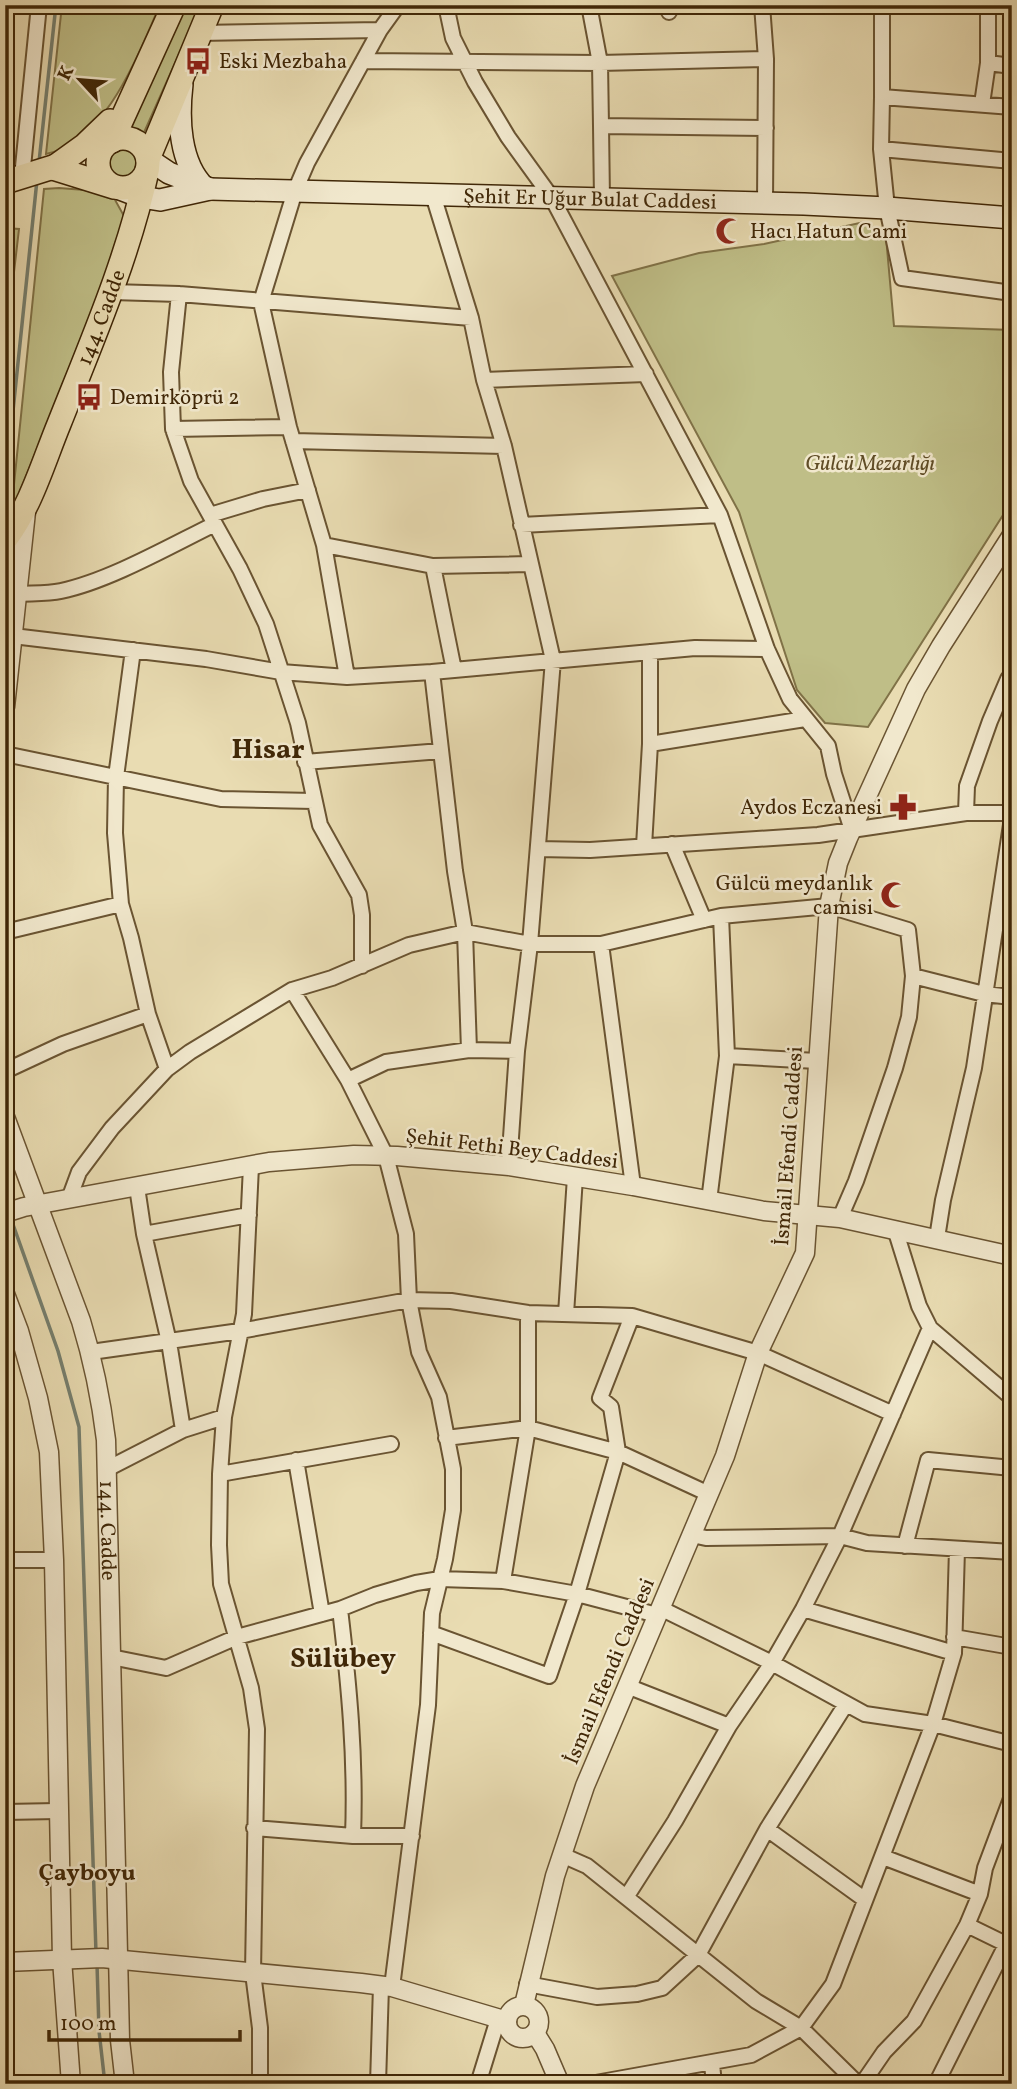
<svg xmlns="http://www.w3.org/2000/svg" width="1017" height="2089" viewBox="0 0 1017 2089" font-family="Vollkorn,serif">
  <style>
    .green { fill: #bfbe87; stroke: #807247; stroke-width: 2 }
    .lines { fill: none; stroke-linecap: round; stroke-linejoin: round }
    .stream { stroke: #757f6f; stroke-width: 3.5 }
    .minor-casing { stroke: #6a5432; stroke-width: 18 }
    .tertiary-casing { stroke: #6a5432; stroke-width: 21 }
    .secondary-casing { stroke: #402707; stroke-width: 24 }
    .primary-casing { stroke: #402707; stroke-width: 26 }
    .minor { stroke: #f1e8cd; stroke-width: 14 }
    .tertiary { stroke: #f1e8cd; stroke-width: 18 }
    .secondary { stroke: #f1e8cd; stroke-width: 21 }
    .primary { stroke: #e9dcb2; stroke-width: 23 }
    .labels { text-anchor: middle; stroke-width: 5; stroke-linejoin: round; paint-order: stroke }
    .poi-label { font-size: 21px; fill: #402707; stroke: #f1e8cd; text-anchor: start }
    .street-label { font-size: 21px; fill: #402707; stroke: #f1e8cd }
    .park-label { font-size: 21px; font-style: italic; fill: #604d27; stroke: #f1e8cd }
    .quarter-label { font-size: 24px; font-weight: bold; fill: #402707; stroke: #f1e8cd }
    .district-label { font-size: 28px; font-weight: bold; fill: #402707; stroke: #f1e8cd }
  </style>
  <rect width="100%" height="100%" fill="#e9dcb2"/>
  <filter id="stains"><feTurbulence type="fractalNoise" baseFrequency=".00286" numOctaves="4"/><feColorMatrix values="0 0 0 0 .2 0 0 0 0 .09 0 0 0 0 .02 0 0 0 .5 -.17"/></filter>
  <radialGradient id="worn" r=".72"><stop offset=".6" stop-color="#630" stop-opacity="0"/><stop offset="1" stop-color="#630" stop-opacity=".3"/></radialGradient>
  <path class="green" d="M 62,5 L 160,5 C 137,56 107,141 46,154 Z
    M 186,5 L 201,5 L 142,137 L 130,129 Z
    M107 163a16 16 0 1 1 32 0a16 16 0 1 1-32 0Z
    M 59,188 L 85,190 L 114,198 L 124,216 L 101,288 L 11,514 L 44,189 Z
    M 864,222 L 886,237 L 894,326 L 1012,330 L 1012,501 L 868,727 L 825,723 L 797,690 L 739,512 L 612,276 L 699,253 L 764,244 Z
    M 5,228 L 19,229 L 9,315 L 5,314 Z"/>
  <g class="lines">
    <path class="stream" d="M 39,162 L 56,5
      M 5,488 L 37,180
      M 10,1216 L 58,1351 L 79,1427 L 96,1953
      M 97,1964 L 99,2031 L 105,2084"/>
    <defs>
      <path id="minor" d="M 446,5 L 453,38 L 475,82 L 508,137 L 552,198 L 720,515 L 767,649 L 790,699 L 828,746 L 834,774 L 852,830
        M 669,5 L 669,12
        M 762,5 L 766,59 L 600,63 L 601,126 L 766,128
        M 882,5 L 882,97 L 1012,107
        M 199,33 L 380,30
        M 363,61 L 600,63 L 589,5
        M 988,63 L 1012,66
        M 882,97 L 881,149 L 887,208 L 902,278 L 1012,293
        M 982,104 L 988,63 L 988,5
        M 601,126 L 602,199
        M 881,149 L 1012,161
        M 22,177 L 39,5
        M 433,195 L 471,318 L 484,380 L 504,446 L 553,660 L 530,944 L 517,1051 L 509,1166
        M 765,203 L 766,59
        M 112,292 L 179,294 L 471,318
        M 179,294 L 171,372 L 173,429 L 191,481 L 240,569 L 266,624 L 298,723 L 320,825 L 359,895 L 362,915 L 362,966
        M 484,380 L 646,374
        M 173,429 L 289,427
        M 293,441 L 504,446
        M 210,515 L 263,499 L 308,490
        M 521,525 L 720,515
        M 324,545 L 433,566 L 529,564
        M 433,566 L 454,670
        M 17,594 C 31,593 47,594 61,591 C 109,581 170,546 215,524
        M 13,636 L 206,659 L 281,672 L 347,677 L 432,672 L 695,648 L 767,649
        M 133,650 L 116,777 L 115,833 L 121,904 L 131,938 L 148,1014 L 167,1069
        M 432,672 L 455,871 L 465,932 L 469,1050
        M 347,677 L 324,545 L 289,427 L 261,302 L 295,191 L 307,163 L 380,30 L 398,5
        M 650,744 L 805,719
        M 5,754 L 221,799 L 314,801
        M 305,762 L 441,751
        M 966,813 L 967,786 L 990,721 L 1008,679 L 1012,679
        M 672,844 L 704,920
        M 644,846 L 650,744 L 650,652
        M 538,849 L 590,850 L 818,835 L 966,813 L 1012,813
        M 5,932 L 121,904
        M 601,944 L 633,1186
        M 913,976 L 984,994 L 1012,997
        M 292,990 L 348,1080 L 386,1156 L 406,1234 L 409,1300 L 419,1352 L 439,1397 L 453,1469 L 453,1510 L 445,1559 L 432,1613 L 428,1705 L 392,1987
        M 727,1056 L 817,1061
        M 5,1071 L 63,1044 L 148,1014
        M 348,1080 L 386,1062 L 469,1050 L 517,1051
        M 251,1166 L 244,1314 L 224,1417 L 220,1474 L 219,1545 L 221,1584 L 251,1688 L 257,1729 L 253,1973 L 260,2028 L 260,2084
        M 137,1187 L 144,1234 L 169,1342 L 183,1430
        M 69,1199 L 79,1172 L 112,1128 L 167,1069 L 190,1052 L 292,990 L 332,978 L 409,945 L 465,932 L 530,944 L 601,944 L 721,916 L 829,906 L 908,930 L 913,976 L 909,1017 L 895,1068 L 856,1181 L 840,1218
        M 709,1201 L 727,1056 L 721,916
        M 895,1229 L 919,1306 L 930,1328 L 1012,1398
        M 144,1234 L 249,1215
        M 937,1238 L 943,1200 L 974,1068 L 1012,818
        M 566,1314 L 575,1177
        M 91,1352 L 240,1331 L 409,1300 L 451,1301 L 528,1313 L 632,1316 L 758,1353 L 893,1414
        M 446,1438 L 528,1428 L 618,1452 L 709,1494
        M 296,1460 L 322,1614
        M 107,1469 L 183,1430 L 224,1417
        M 220,1474 L 391,1444
        M 692,1535 L 706,1538 L 840,1536 L 867,1543 L 1012,1552
        M 905,1546 L 928,1460 L 1012,1468
        M 5,1560 L 54,1560
        M 503,1581 L 528,1428 L 528,1313
        M 660,1608 L 772,1663 L 865,1714 L 933,1724 L 1012,1744
        M 340,1609 C 349,1685 356,1759 353,1836
        M 803,1609 L 954,1653
        M 431,1633 L 549,1676 L 577,1594 L 618,1452 L 611,1407 L 600,1398 L 632,1316
        M 954,1637 L 1012,1647
        M 111,1657 L 166,1668 L 237,1637 L 340,1609 L 375,1595 L 416,1583 L 440,1579 L 503,1581 L 577,1594 L 657,1615
        M 627,1686 L 729,1726
        M 5,1812 L 57,1811
        M 254,1828 L 353,1836 L 412,1836
        M 767,1829 L 864,1899
        M 562,1855 L 587,1866 L 756,2001 L 801,2028 L 858,2084
        M 883,1857 L 980,1894
        M 627,1896 L 675,1821 L 729,1726 L 772,1663 L 803,1609 L 840,1536 L 930,1328
        M 967,1925 L 1012,1947
        M 527,1984 L 597,1997 L 637,1994 L 662,1988 L 698,1955 L 767,1829 L 846,1704
        M 712,2064 L 714,2084
        M 378,2084 L 381,1986
        M 478,2084 L 498,2019
        M 590,2084 L 751,2055 L 801,2028 L 833,1984 L 933,1724 L 954,1653 L 957,1549
        M 862,2084 L 884,2052 L 914,2021 L 967,1925 L 980,1894 L 985,1868 L 1012,1796
        M 936,2084 L 1012,1933"/>
      <g id="tertiary">
        <path d="M 5,707 L 26,512"/>
        <path id="s1" d="M 5,1117 L 81,1321 C 93,1360 101,1399 106,1440 L 120,2040 L 125,2084"/>
        <path d="M 5,1213 L 24,1207 L 269,1162 L 354,1155 L 397,1156 L 509,1166 L 633,1186 L 764,1211 L 840,1218 L 1012,1256"/>
        <path d="M 5,1294 L 19,1331 L 38,1398 L 49,1452 L 54,1560 L 62,1959 L 71,2084"/>
        <path d="M 5,1962 L 102,1958 L 361,1983 L 392,1987 L 507,2021"/>
        <path d="M 524,2005 L 555,1876 L 585,1786 L 725,1456 L 758,1353 L 805,1253 L 829,906 L 838,863 L 848,838 L 916,689 L 941,646 L 1012,535"/>
        <circle cx="523" cy="2022" r="16"/>
        <path d="M 535,2033 L 545,2049 L 560,2084"/>
      </g>
      <g id="secondary">
        <path d="M 182,84 C 178,118 179,163 205,188"/>
        <path d="M 115,187 L 141,197 L 160,200 L 210,189 L 169,173 L 148,159"/>
        <path id="s2" d="M 210,189 L 804,204 L 887,208 L 1012,218"/>
      </g>
      <g id="primary">
        <circle cx="123" cy="163" r="25"/>
        <path d="M 112,141 L 174,5"/>
        <path d="M 148,159 L 212,5"/>
        <path d="M 53,168 L 85,145 L 110,121"/>
        <path d="M 53,168 L 114,187"/>
        <path d="M 5,182 L 66,163"/>
        <path id="s3" d="M 5,540 C 31,506 43,463 59,424 C 92,341 128,258 147,171"/>
      </g>
    </defs>
    <use href="#minor" class="minor-casing"/>
    <use href="#tertiary" class="tertiary-casing"/>
    <use href="#secondary" class="secondary-casing"/>
    <use href="#primary" class="primary-casing"/>
    <use href="#minor" class="minor"/>
    <use href="#tertiary" class="tertiary"/>
    <use href="#secondary" class="secondary"/>
    <use href="#primary" class="primary"/>
  </g>
  <defs>
    <symbol id="bus-bare" viewBox="-9 -9 18 18"><path d="M-5-6H5V4H4V6H2V4H-2V6H-4V4H-5ZM-3.5-4V0h7V-4ZM-3.5 1.2v1.5H-2V1.2ZM2 1.2v1.5H3.5V1.2Z" fill="#8f2418" stroke="#f1e8cd" stroke-width="2.5" paint-order="stroke"/></symbol>
    <symbol id="mosque-bare" viewBox="-9 -9 18 18"><path d="M3.5-4.9A6 6 0 1 0 3.5 4.9A5 5 0 1 1 3.5-4.9Z" fill="#8f2418" stroke="#f1e8cd" stroke-width="2.5" paint-order="stroke"/></symbol>
    <symbol id="pharmacy-bare" viewBox="-9 -9 18 18"><path d="M-2-6h4v4h4v4h-4v4h-4v-4h-4v-4h4Z" fill="#8f2418" stroke="#f1e8cd" stroke-width="2.5" paint-order="stroke"/></symbol>
  </defs>
  <g fill-rule="evenodd">
    <use href="#bus-bare" x="179" y="42" width="38" height="38"/>
    <use href="#mosque-bare" x="710" y="212" width="38" height="38"/>
    <use href="#bus-bare" x="70" y="378" width="38" height="38"/>
    <use href="#pharmacy-bare" x="884" y="788" width="38" height="38"/>
    <use href="#mosque-bare" x="875" y="876" width="38" height="38"/>
  </g>
  <g class="labels">
    <g class="poi-label">
      <text x="219" y="68">Eski Mezbaha</text>
      <text x="750" y="238">Hacı Hatun Cami</text>
      <text x="110" y="404">Demirköprü 2</text>
      <text x="882" y="814" text-anchor="end">Aydos Eczanesi</text>
      <text x="873" y="890" text-anchor="end">Gülcü meydanlık<tspan x="873" dy="24">camisi</tspan></text>
    </g>
    <g class="street-label">
      <text dy="7" stroke="none"><textPath href="#s2" startOffset="380">Şehit Er Uğur Bulat Caddesi</textPath></text>
      <text dy="7" stroke="none"><textPath href="#s3" startOffset="243">144. Cadde</textPath></text>
      <text transform="translate(788 1146) rotate(-86)" y="7">İsmail Efendi Caddesi</text>
      <text transform="translate(512 1148) rotate(7)" y="7">Şehit Fethi Bey Caddesi</text>
      <text dy="7" stroke="none"><textPath href="#s1" startOffset="430">144. Cadde</textPath></text>
      <text transform="translate(609 1671) rotate(-67)" y="7">İsmail Efendi Caddesi</text>
    </g>
    <g class="park-label">
      <text x="870" y="470">Gülcü Mezarlığı</text>
    </g>
    <g class="quarter-label">
      <text x="87" y="1880">Çayboyu</text>
    </g>
    <g class="district-label">
      <text x="268" y="758">Hisar</text>
      <text x="343" y="1667">Sülübey</text>
    </g>
  </g>
  <rect width="1017" height="2089" fill="none" stroke="#e9dcb2" stroke-width="28"/>
  <rect x="7" y="7" width="1003" height="2075" fill="none" stroke="#402707" stroke-width="3.5"/>
  <rect x="14" y="14" width="989" height="2061" fill="none" stroke="#402707" stroke-width="2"/>
  <g transform="translate(80 80) rotate(296)" stroke="#f1e8cd" stroke-width="5" paint-order="stroke">
  <path d="M0-5L12 26L0 18L-12 26Z" fill="#402707"/>
  <text y="-10" font-size="19" font-weight="bold" text-anchor="middle" fill="#402707">K</text>
  </g>
  <path d="M49 2030v10h191v-10" fill="none" stroke="#402707" stroke-width="3.5"/>
  <text x="60" y="2030" font-size="21" fill="#402707" stroke="#f1e8cd" stroke-width="5" paint-order="stroke">100 m</text>
  <rect width="100%" height="100%" filter="url(#stains)"/>
  <rect width="100%" height="100%" fill="url(#worn)"/>
</svg>
